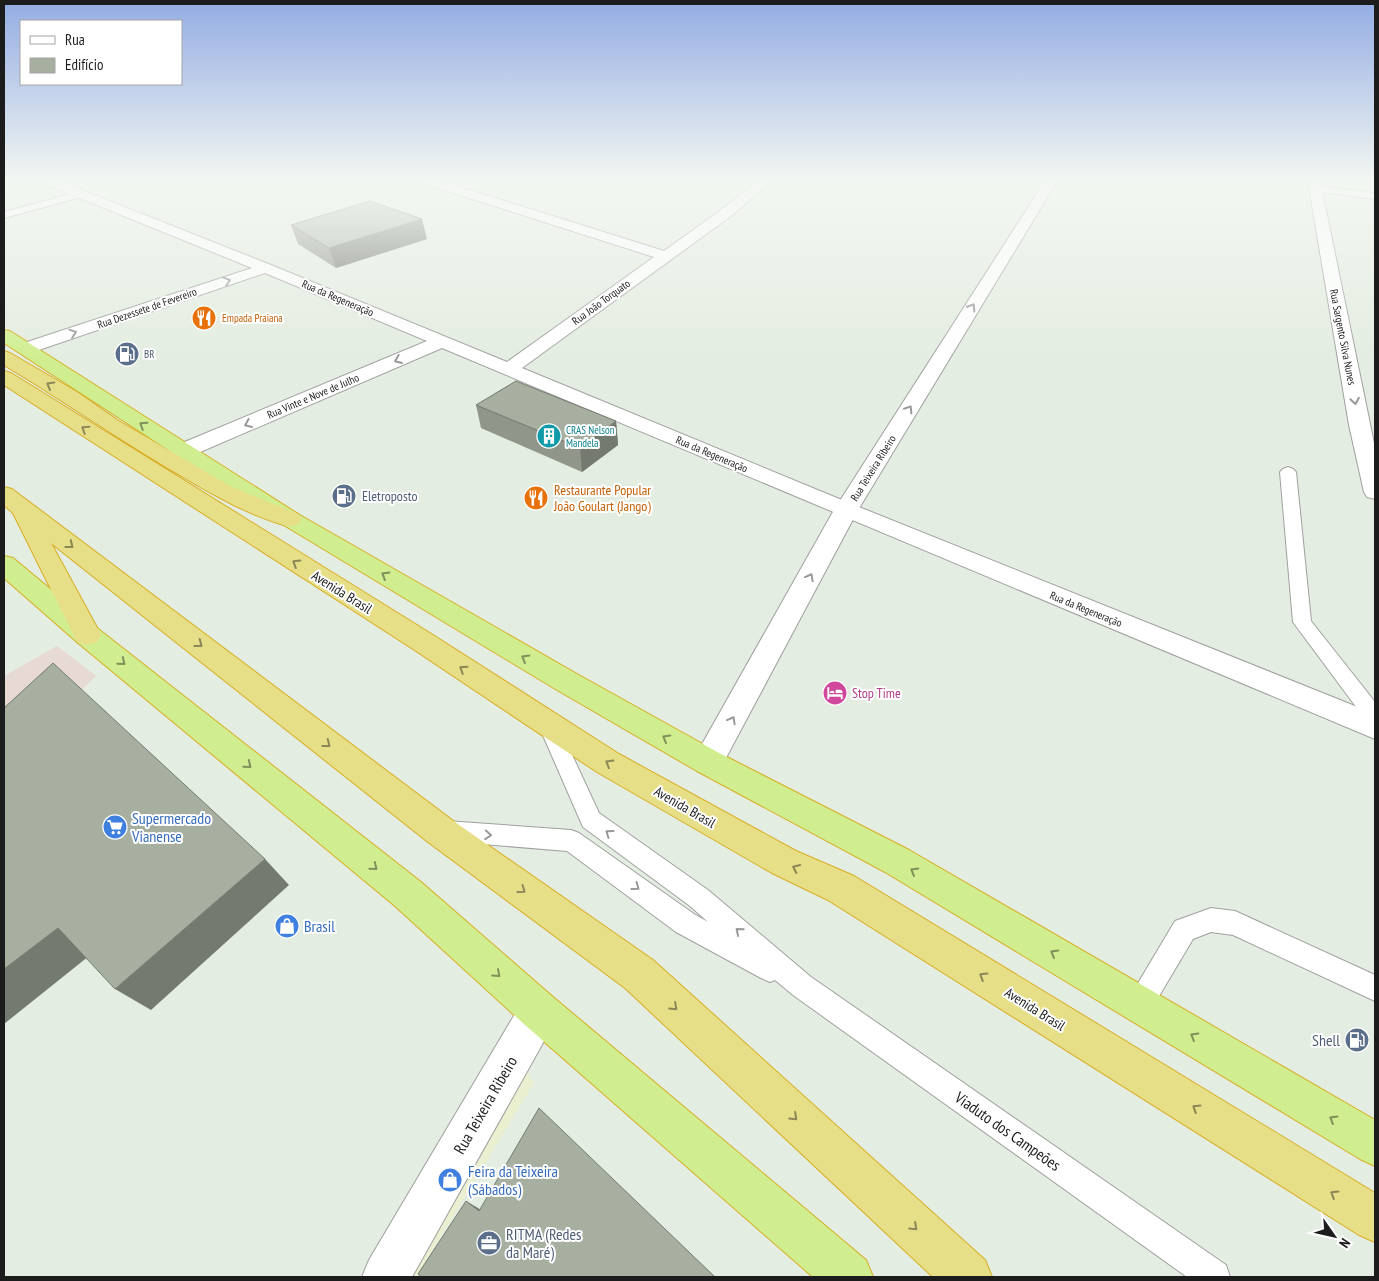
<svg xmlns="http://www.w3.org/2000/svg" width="1379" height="1281" viewBox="0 0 1379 1281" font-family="'PT Sans Narrow',sans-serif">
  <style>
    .commercial { fill: #eaefcf }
    .industrial { fill: #e7d9d3 }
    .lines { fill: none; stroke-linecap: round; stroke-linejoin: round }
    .service-casing { stroke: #a0a0a0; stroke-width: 2 }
    .minor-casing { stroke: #a0a0a0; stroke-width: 2 }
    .tertiary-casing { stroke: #a0a0a0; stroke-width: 2 }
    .trunk-casing { stroke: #d8ad22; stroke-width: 2 }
    .motorway-casing { stroke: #d8ad22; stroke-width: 2 }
    .service { fill: #fff; fill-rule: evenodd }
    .minor { fill: #fff; fill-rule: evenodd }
    .tertiary { fill: #fff; fill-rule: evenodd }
    .trunk { fill: #d0ee8f; fill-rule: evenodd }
    .motorway { fill: #e7df87; fill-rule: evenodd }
    .wall { fill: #90968a }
    .shaded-wall { fill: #757a71 }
    .building { fill: #a7afa1; stroke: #757a71 }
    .oneway { stroke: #999 }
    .oneway2 { stroke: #8c8757 }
    .oneway3 { stroke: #7f905b }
    .labels { text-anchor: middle; stroke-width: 4; stroke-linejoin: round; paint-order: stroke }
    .far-street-label { font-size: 11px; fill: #1c1c1c; stroke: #fff }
    .far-food-label { font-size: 11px; fill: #c56008; stroke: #fff; text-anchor: start }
    .far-service-label { font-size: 11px; fill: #4e5e75; stroke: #fff; text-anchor: start }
    .far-culture-label { font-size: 11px; fill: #0d838f; stroke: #fff; text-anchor: start }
    .food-label { font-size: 14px; fill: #c56008; stroke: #fff; text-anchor: start }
    .service-label { font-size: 14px; fill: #4e5e75; stroke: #fff; text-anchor: start }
    .street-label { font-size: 14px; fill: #1c1c1c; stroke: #fff }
    .hotel-label { font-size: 14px; fill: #b23c85; stroke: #fff; text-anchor: start }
    .near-shop-label { font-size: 16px; fill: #366cbe; stroke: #fff; text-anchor: start }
    .near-service-label { font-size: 16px; fill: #4e5e75; stroke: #fff; text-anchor: end }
    .near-street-label { font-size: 16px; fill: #1c1c1c; stroke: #fff }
  </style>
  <rect width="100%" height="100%" fill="#e4ede1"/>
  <path class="commercial" d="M 509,1044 L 534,1083 L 416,1277 L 363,1277 Z"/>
  <path class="industrial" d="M 57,646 L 96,676 L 4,764 L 4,676 Z"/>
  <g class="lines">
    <defs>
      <path id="service" d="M 1315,186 L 1375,193 L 1375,199 L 1312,191 L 1311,189 Z
        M 82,191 L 85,192 L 85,196 L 4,218 L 4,212 Z
        M 1288,467 L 1293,469 L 1296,472 L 1311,621 L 1375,702 L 1375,725 L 1368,723 L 1293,622 L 1280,472 L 1283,469 Z
        M 548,716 L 555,718 L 599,813 L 708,890 L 811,977 L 1226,1265 L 1230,1277 L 1187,1277 L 793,995 L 775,980 L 770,982 L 761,978 L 676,932 L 567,851 L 446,841 L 438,838 L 435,831 L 438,824 L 446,821 L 571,830 L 579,833 L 694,914 L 708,922 L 690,906 L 583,827 L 538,724 L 541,718 Z
        M 1211,908 L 1235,911 L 1375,975 L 1375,1001 L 1233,935 L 1211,932 L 1193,939 L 1149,1013 L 1140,1017 L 1131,1013 L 1127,1004 L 1131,995 L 1175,921 Z"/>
      <path id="minor" d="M 43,181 L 59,181 L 271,265 L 507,362 L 654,257 L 425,184 L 423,181 L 441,181 L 664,251 L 721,210 L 758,181 L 771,181 L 731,216 L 522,368 L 854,505 L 1375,714 L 1375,739 L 442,348 L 191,456 L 183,457 L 175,456 L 172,451 L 175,446 L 427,341 L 265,273 L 33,352 L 27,353 L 21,352 L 18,348 L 21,344 L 252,268 L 45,184 Z"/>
      <path id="tertiary" d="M 1045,181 L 1057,181 L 858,510 L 719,771 L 708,775 L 697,771 L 692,762 L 697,753 L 834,510 Z
        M 1308,181 L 1320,181 L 1375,448 L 1375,499 L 1367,497 L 1364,492 L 1349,425 Z
        M 539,991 L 553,997 L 559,1011 L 553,1025 L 412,1277 L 362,1277 L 369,1260 L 525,997 Z"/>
      <path id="trunk" d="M 4,330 L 10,331 L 298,514 L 577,674 L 719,753 L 909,850 L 1375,1120 L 1375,1166 L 1360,1159 L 885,872 L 697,771 L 557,690 L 282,524 L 4,343 Z
        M 4,556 L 13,558 L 97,628 L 421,882 L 553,997 L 866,1260 L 873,1277 L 813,1277 L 525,1025 L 395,906 L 77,642 L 4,578 Z"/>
      <path id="motorway" d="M 4,351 L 10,353 L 77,392 L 117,420 L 230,486 L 298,514 L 302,519 L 298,524 L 290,527 C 246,515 205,490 166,467 C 111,434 59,398 4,365 Z
        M 4,371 L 11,373 L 433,635 L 619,754 L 796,851 L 854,876 L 1375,1193 L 1375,1242 L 1359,1235 L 828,900 L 772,873 L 597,772 L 413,649 L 4,385 Z
        M 4,487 L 12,489 L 452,820 L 653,960 L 985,1260 L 992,1277 L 933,1277 L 625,988 L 428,842 L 51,543 L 101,635 L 97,642 L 87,645 L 77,642 L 13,513 L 4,505 Z"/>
    </defs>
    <use href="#service" class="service-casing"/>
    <use href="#minor" class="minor-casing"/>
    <use href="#tertiary" class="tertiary-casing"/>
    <use href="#trunk" class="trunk-casing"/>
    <use href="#motorway" class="motorway-casing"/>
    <use href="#service" class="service"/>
    <use href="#minor" class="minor"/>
    <use href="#tertiary" class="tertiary"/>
    <use href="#trunk" class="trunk"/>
    <use href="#motorway" class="motorway"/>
  </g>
  <path class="wall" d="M 291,225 L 427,239 L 336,268 L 298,244 Z
    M 476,405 L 616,421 L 618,445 L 582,472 L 481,428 Z"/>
  <path class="shaded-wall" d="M 422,219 L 427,239 L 336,268 L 329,248 Z
    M 616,421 L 618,445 L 582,472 L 580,448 Z
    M 265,859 L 289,885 L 151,1010 L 115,989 Z
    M 58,928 L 94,952 L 4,1024 L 4,969 Z
    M 466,1201 L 478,1208 L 491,1218 L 479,1211 Z"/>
  <path class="building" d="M 370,201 L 422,219 L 329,248 L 291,225 Z
    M 516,381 L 616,421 L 580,448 L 476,405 Z
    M 53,663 L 265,859 L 115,989 L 58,928 L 4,969 L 4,708 Z
    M 539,1108 L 715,1277 L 422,1277 L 418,1274 L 466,1201 L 479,1211 Z"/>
  <defs><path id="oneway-chevron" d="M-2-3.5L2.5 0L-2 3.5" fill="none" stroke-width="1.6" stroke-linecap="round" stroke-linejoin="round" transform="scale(1.25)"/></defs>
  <g class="oneway">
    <use href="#oneway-chevron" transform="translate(227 281) rotate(-19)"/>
    <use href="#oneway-chevron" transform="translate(972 307) rotate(-58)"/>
    <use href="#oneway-chevron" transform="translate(73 333) rotate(-19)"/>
    <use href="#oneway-chevron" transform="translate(398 360) rotate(157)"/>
    <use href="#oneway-chevron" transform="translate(1355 401) rotate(80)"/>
    <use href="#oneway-chevron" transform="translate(909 409) rotate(-58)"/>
    <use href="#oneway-chevron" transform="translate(248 424) rotate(157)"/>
    <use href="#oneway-chevron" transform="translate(810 577) rotate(-61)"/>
    <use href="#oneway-chevron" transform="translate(732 720) rotate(-61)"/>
    <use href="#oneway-chevron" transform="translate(609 833) rotate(-144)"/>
    <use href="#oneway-chevron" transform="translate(488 835) rotate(4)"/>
    <use href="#oneway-chevron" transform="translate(636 887) rotate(36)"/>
    <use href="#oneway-chevron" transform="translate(739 931) rotate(-140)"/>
  </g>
  <g class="oneway2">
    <use href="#oneway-chevron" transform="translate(50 385) rotate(-150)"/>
    <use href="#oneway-chevron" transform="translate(85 429) rotate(-147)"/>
    <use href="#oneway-chevron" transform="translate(70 545) rotate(38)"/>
    <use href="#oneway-chevron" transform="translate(296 563) rotate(-148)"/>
    <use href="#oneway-chevron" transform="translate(199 644) rotate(38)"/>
    <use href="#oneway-chevron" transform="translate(463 669) rotate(-147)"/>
    <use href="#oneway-chevron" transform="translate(327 744) rotate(38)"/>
    <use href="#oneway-chevron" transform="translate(609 763) rotate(-149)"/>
    <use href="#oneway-chevron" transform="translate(796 868) rotate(-155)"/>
    <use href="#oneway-chevron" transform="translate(522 890) rotate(36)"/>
    <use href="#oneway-chevron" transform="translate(983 976) rotate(-148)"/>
    <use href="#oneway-chevron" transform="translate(674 1007) rotate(43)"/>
    <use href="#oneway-chevron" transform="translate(1196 1108) rotate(-148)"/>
    <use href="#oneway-chevron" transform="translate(794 1117) rotate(43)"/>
    <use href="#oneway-chevron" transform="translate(1334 1194) rotate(-148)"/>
    <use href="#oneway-chevron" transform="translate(914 1227) rotate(43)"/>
  </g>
  <g class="oneway3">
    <use href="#oneway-chevron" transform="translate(143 425) rotate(-147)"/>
    <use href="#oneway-chevron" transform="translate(385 575) rotate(-149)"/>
    <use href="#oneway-chevron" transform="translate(525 658) rotate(-149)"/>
    <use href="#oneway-chevron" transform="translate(122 662) rotate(39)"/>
    <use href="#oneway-chevron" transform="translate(666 738) rotate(-150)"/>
    <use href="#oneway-chevron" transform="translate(248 765) rotate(39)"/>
    <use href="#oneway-chevron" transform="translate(374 867) rotate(39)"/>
    <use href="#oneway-chevron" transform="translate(914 871) rotate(-150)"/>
    <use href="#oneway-chevron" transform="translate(1054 953) rotate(-150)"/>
    <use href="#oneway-chevron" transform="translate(497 974) rotate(42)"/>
    <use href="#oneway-chevron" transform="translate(1194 1036) rotate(-149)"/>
    <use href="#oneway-chevron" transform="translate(1333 1119) rotate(-149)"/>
  </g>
  <linearGradient id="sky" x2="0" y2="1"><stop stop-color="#93ace3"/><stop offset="0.5" stop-color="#f3f7f2"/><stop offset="1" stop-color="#f3f7f2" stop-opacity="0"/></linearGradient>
  <rect width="1379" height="360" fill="url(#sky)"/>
  <defs>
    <symbol id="restaurant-disc" viewBox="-11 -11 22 22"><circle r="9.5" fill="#e8710a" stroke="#fff"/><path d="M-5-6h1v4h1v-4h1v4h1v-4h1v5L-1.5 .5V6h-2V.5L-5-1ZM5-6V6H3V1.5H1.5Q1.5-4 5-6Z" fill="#fff"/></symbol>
    <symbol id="fuel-disc" viewBox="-11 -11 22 22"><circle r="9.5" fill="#5c6f8a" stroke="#fff"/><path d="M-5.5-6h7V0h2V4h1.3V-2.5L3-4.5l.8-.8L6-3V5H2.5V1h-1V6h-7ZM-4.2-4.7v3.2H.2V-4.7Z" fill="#fff"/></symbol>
    <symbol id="building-disc" viewBox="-11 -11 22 22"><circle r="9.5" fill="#0f9aa8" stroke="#fff"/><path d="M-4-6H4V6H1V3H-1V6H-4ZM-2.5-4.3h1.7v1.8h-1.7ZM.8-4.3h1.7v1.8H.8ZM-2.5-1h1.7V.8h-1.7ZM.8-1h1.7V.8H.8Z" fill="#fff"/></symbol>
    <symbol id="hotel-disc" viewBox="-11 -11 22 22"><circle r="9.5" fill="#d1479c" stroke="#fff"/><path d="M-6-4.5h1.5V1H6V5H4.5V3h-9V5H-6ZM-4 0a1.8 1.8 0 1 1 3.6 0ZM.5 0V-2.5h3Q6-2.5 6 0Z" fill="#fff"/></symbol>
    <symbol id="supermarket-disc" viewBox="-11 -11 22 22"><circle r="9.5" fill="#3f7fe0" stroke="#fff"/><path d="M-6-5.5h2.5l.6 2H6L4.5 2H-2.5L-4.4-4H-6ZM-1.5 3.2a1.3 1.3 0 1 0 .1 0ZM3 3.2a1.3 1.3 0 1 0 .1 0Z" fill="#fff"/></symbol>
    <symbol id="shop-disc" viewBox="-11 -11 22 22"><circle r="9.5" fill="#3f7fe0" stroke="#fff"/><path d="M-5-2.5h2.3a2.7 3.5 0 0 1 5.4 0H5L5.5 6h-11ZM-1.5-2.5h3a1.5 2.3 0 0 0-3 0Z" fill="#fff"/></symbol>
    <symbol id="office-disc" viewBox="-11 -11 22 22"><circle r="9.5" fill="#5c6f8a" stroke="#fff"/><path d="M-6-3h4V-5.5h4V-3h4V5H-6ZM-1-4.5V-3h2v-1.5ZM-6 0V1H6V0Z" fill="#fff"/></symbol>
  </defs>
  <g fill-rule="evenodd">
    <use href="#restaurant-disc" x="190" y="304" width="28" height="28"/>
    <use href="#fuel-disc" x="113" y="340" width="28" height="28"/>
    <use href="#building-disc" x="535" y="422" width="28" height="28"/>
    <use href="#fuel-disc" x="330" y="482" width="28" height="28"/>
    <use href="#restaurant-disc" x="522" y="484" width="28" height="28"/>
    <use href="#hotel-disc" x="821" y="679" width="28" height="28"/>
    <use href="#supermarket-disc" x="101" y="813" width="28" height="28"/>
    <use href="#shop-disc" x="273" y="912" width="28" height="28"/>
    <use href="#fuel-disc" x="1343" y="1026" width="28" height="28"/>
    <use href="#shop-disc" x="436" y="1166" width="28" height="28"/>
    <use href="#office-disc" x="475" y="1229" width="28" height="28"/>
  </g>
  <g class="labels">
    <g class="far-street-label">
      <text transform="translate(338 298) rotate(23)" y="4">Rua da Regeneração</text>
      <text transform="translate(601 302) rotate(-36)" y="4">Rua João Torquato</text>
      <text transform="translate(147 308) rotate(-19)" y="4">Rua Dezessete de Fevereiro</text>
      <text transform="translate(1343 337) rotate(79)" y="4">Rua Sargento Silva Nunes</text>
      <text transform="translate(313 396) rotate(-23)" y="4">Rua Vinte e Nove de Julho</text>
      <text transform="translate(712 454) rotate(23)" y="4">Rua da Regeneração</text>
      <text transform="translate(873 468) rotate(-58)" y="4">Rua Teixeira Ribeiro</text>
      <text transform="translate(1086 609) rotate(22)" y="4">Rua da Regeneração</text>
    </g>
    <g class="far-food-label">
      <text x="222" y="322">Empada Praiana</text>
    </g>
    <g class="far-service-label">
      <text x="144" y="358">BR</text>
    </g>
    <g class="far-culture-label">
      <text x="566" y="434">CRAS Nelson<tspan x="566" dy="13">Mandela</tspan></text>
    </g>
    <g class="food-label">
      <text x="554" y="495">Restaurante Popular<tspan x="554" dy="16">João Goulart (Jango)</tspan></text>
    </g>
    <g class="service-label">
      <text x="362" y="501">Eletroposto</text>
    </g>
    <g class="street-label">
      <text transform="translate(342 592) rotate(32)" y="5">Avenida Brasil</text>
      <text transform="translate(685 807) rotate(30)" y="5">Avenida Brasil</text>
      <text transform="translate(1035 1009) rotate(32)" y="5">Avenida Brasil</text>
    </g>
    <g class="hotel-label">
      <text x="852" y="698">Stop Time</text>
    </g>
    <g class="near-shop-label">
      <text x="132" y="824">Supermercado<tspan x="132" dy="18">Vianense</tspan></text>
      <text x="304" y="932">Brasil</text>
      <text x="468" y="1177">Feira da Teixeira<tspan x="468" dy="18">(Sábados)</tspan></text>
    </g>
    <g class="near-service-label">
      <text x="1340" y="1046">Shell</text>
      <text x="506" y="1240" text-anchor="start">RITMA (Redes<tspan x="506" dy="18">da Maré)</tspan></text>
    </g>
    <g class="near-street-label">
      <text transform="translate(485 1105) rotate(-60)" y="6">Rua Teixeira Ribeiro</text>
      <text transform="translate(1008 1131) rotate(35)" y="6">Viaduto dos Campeões</text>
    </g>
  </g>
  <rect width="1379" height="1281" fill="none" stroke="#1c1c1c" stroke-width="10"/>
  <rect x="20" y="20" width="162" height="65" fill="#ffffff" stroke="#a4a4a4"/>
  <rect x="30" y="36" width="25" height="8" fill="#ffffff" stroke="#a4a4a4"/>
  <text x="65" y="45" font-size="15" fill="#1c1c1c">Rua</text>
  <rect x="30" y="58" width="25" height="15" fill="#a7afa1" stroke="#a4a4a4"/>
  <text x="65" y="70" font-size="15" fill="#1c1c1c">Edifício</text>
  <g transform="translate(1334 1236) rotate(124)" stroke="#ffffff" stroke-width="4" paint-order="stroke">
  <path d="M0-4L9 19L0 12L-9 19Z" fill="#1c1c1c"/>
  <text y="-8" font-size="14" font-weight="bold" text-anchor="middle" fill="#1c1c1c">N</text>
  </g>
</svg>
